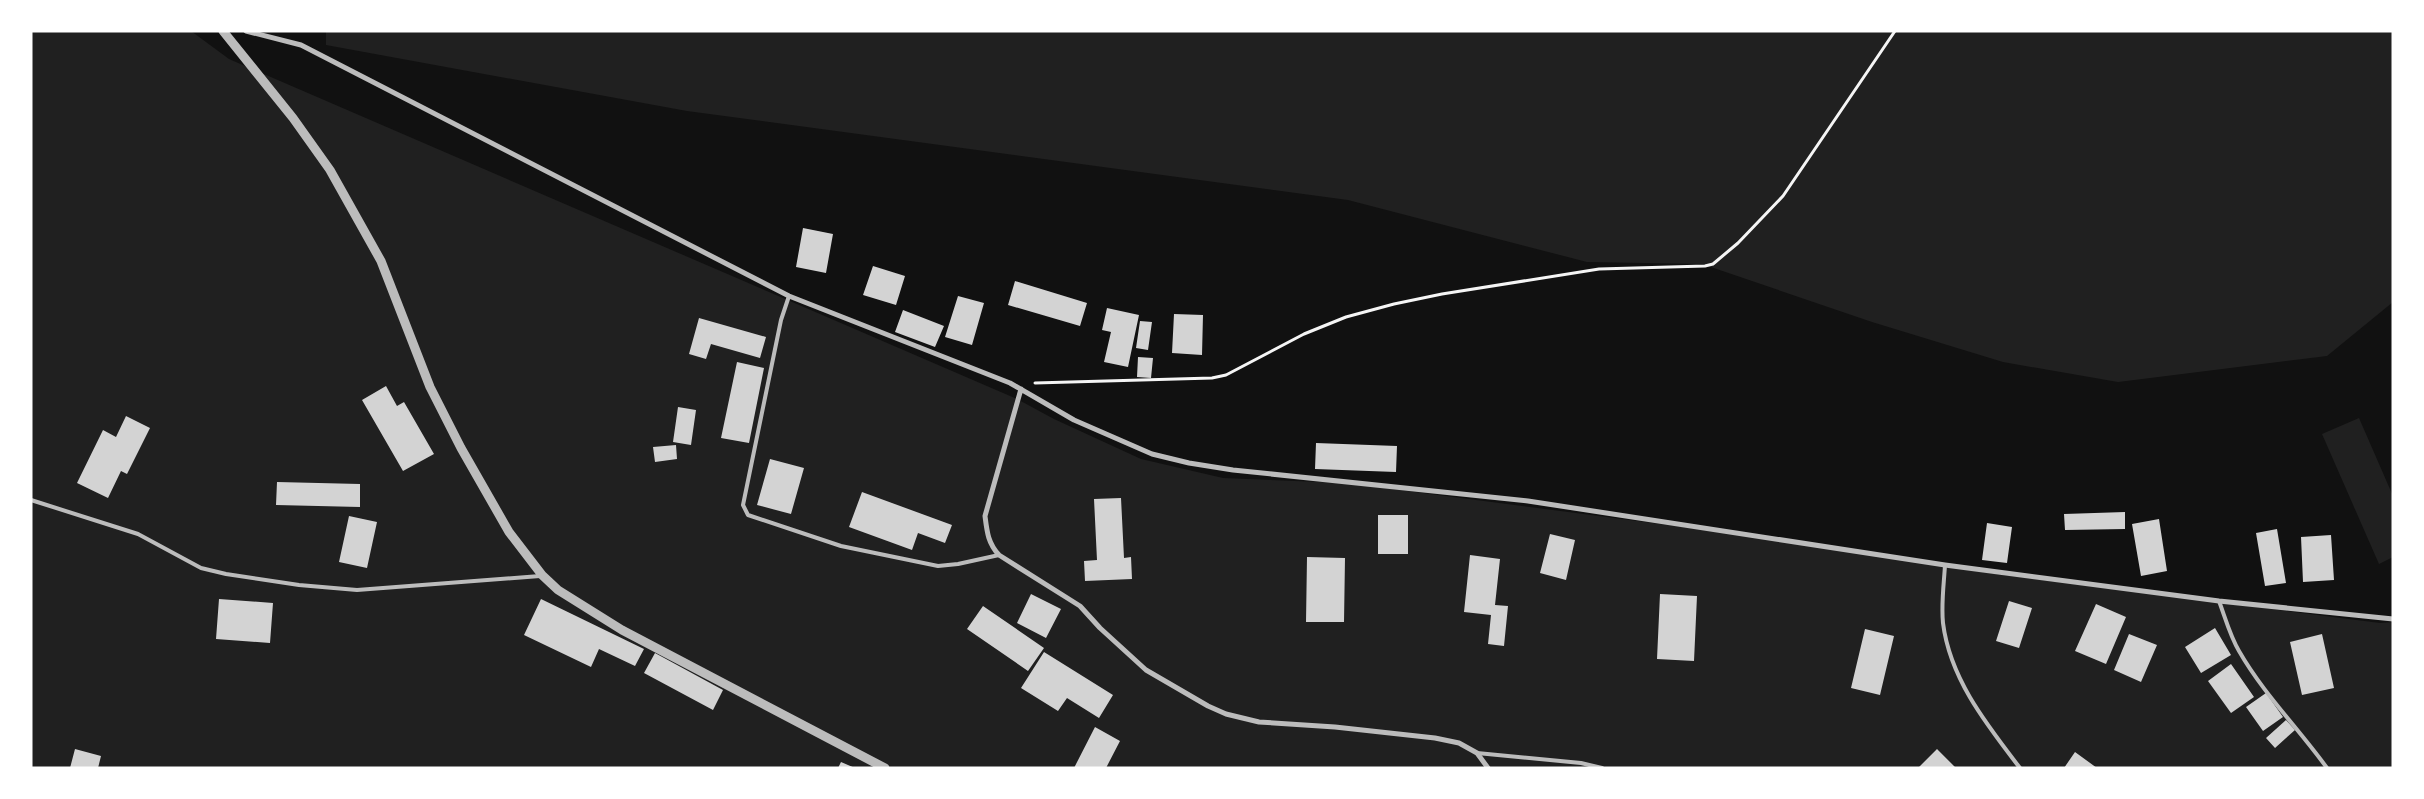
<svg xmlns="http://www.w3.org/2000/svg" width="2424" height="799" viewBox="0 0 2424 799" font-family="'Golos Text',sans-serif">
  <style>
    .green { fill: #202020 }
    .building { fill: #d3d3d3 }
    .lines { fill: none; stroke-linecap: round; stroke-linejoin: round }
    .path { stroke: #f5f5f5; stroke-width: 3 }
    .service { stroke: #bcbcbc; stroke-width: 4 }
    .minor { stroke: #bcbcbc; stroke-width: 5 }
    .tertiary { stroke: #bcbcbc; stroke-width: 9 }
  </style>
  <rect width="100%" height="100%" fill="#111"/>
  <path class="green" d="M 31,31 L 191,31 L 229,59 L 1017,399 L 1054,419 L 1141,459 L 1223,478 L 1346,483 L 1683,527 L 2002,575 L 2380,623 L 2393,622 L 2393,768 L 31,768 Z
    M 326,31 L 2393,31 L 2393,302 L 2327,356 L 2118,382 L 2003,362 L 1872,322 L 1702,264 L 1587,262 L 1348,200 L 687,111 L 326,45 Z
    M 2359,418 L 2393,496 L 2393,557 L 2379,564 L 2322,434 Z"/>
  <path class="building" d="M 803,228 L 833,234 L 826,273 L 796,267 Z
    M 873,266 L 905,276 L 896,305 L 863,295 Z
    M 1015,281 L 1087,303 L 1080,326 L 1008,305 Z
    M 958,296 L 984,303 L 972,345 L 945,337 Z
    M 1107,308 L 1139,315 L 1128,367 L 1104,362 L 1111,332 L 1102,330 Z
    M 903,310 L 944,326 L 935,347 L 895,332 Z
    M 1174,314 L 1203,315 L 1202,355 L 1172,353 Z
    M 699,318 L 766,337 L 760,358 L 711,344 L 706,359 L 689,354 Z
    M 1140,321 L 1152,322 L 1148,350 L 1136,348 Z
    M 1138,357 L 1153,358 L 1151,378 L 1137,377 Z
    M 737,362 L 764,368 L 749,443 L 721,438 Z
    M 386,386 L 397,406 L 404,402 L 434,454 L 403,471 L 362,400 Z
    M 678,407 L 696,410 L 691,445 L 673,442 Z
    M 126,416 L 150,428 L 127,474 L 121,471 L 108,498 L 77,483 L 103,430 L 116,437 Z
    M 1316,443 L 1397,446 L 1396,472 L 1315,469 Z
    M 676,445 L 677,459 L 655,462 L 653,447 Z
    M 770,459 L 804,468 L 791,514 L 757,505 Z
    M 277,482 L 360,484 L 360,507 L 276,505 Z
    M 862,492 L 952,525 L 945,543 L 918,533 L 912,550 L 849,527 Z
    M 1121,498 L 1124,558 L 1131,557 L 1132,579 L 1085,581 L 1084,561 L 1097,560 L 1094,499 Z
    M 2125,512 L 2125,529 L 2065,530 L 2064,514 Z
    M 1378,515 L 1408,515 L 1408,554 L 1378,554 Z
    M 349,516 L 377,522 L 367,568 L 339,562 Z
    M 2159,519 L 2167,571 L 2141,576 L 2132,524 Z
    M 1987,523 L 2012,527 L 2007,563 L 1982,560 Z
    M 2277,529 L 2286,583 L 2265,586 L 2256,533 Z
    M 1550,534 L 1575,540 L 1566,580 L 1540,573 Z
    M 2331,535 L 2334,580 L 2303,582 L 2301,537 Z
    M 1470,555 L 1500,559 L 1495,605 L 1508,606 L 1504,646 L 1488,644 L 1491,615 L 1464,612 Z
    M 1307,557 L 1345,558 L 1344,622 L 1306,622 Z
    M 1031,594 L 1061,609 L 1046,638 L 1017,623 Z
    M 1660,594 L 1697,596 L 1694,661 L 1657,659 Z
    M 219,599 L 273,603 L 270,643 L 216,639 Z
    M 541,599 L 644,649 L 635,666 L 599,649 L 591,667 L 524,635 Z
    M 2009,601 L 2032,608 L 2019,648 L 1996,641 Z
    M 2096,604 L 2126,617 L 2106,664 L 2075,651 Z
    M 983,606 L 1044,648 L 1028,671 L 967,629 Z
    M 2215,628 L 2231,655 L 2201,673 L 2185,647 Z
    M 1865,629 L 1894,636 L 1880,695 L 1851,688 Z
    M 2129,634 L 2157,645 L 2141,682 L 2114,670 Z
    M 2322,634 L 2334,688 L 2302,695 L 2290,642 Z
    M 1044,652 L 1113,695 L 1099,718 L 1067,698 L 1058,711 L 1021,688 Z
    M 655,653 L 723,690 L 713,710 L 644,673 Z
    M 2231,664 L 2254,697 L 2231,713 L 2208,681 Z
    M 2266,693 L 2283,717 L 2263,731 L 2246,707 Z
    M 2286,720 L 2295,730 L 2275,748 L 2266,738 Z
    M 1095,727 L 1120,741 L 1106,768 L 1074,768 Z
    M 75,749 L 101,756 L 98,768 L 70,768 Z
    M 1937,749 L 1956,768 L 1918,768 Z
    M 2075,752 L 2097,768 L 2064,768 Z
    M 841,762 L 855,768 L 838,768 Z"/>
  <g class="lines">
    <path class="path" d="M 1035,383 L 1212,378 L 1226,375 L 1304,334 L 1346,317 L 1394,304 L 1442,294 L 1599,269 L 1705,266 L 1713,264 L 1738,243 L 1783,196 L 1895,31"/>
    <path class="service" d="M 789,296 L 781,320 L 743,505 L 748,515 L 841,546 L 938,566 L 958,564 L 999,555
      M 31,500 L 138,534 L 201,568 L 226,574 L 299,585 L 357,590 L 540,576
      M 1945,565 C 1944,583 1941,604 1943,623 C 1950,679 1987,725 2020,768
      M 2219,601 C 2225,617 2230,636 2239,651 C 2263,693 2298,728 2327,768
      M 1477,753 L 1581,763 L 1602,768"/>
    <path class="minor" d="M 246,31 L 301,45 L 789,296 L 1010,383 L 1074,420 L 1152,454 L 1189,463 L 1233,470 L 1528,501 L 1945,565 L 2219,601 L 2393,619
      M 1021,389 L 985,516 C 987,532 988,543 999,555 L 1080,606 L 1100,628 L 1146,670 L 1208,706 L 1226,714 L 1259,722 L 1335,727 L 1435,738 L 1459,743 L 1477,753 L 1488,768"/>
    <path class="tertiary" d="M 223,31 L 293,118 L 330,170 L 381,261 L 430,387 L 461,448 L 509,532 L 542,575 L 558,590 L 622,630 L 885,768"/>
  </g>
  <rect width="2424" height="799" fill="none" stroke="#ffffff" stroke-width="65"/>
</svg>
